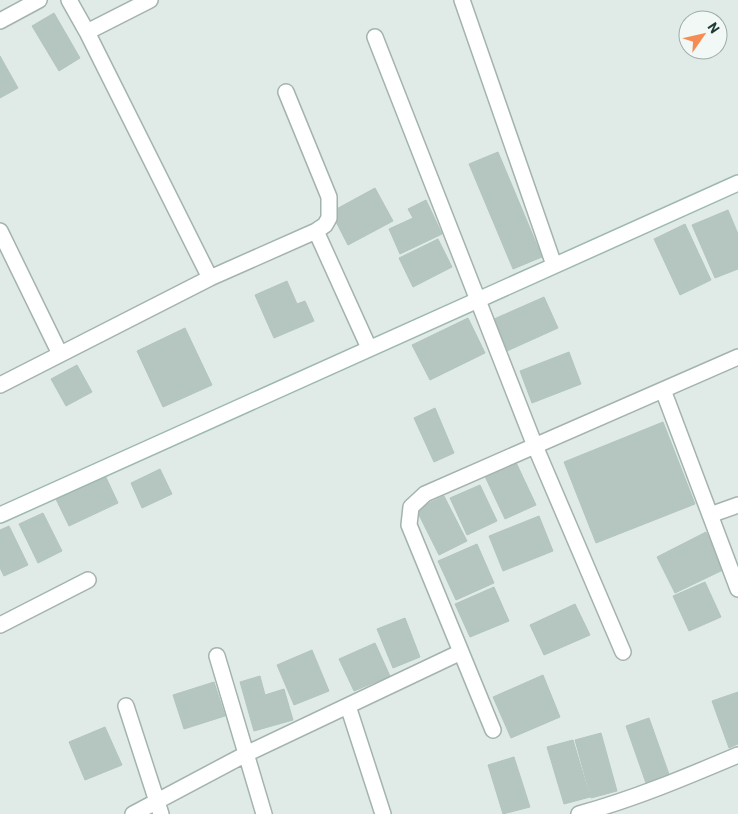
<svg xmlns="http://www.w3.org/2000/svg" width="738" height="814" viewBox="0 0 738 814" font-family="Barlow,sans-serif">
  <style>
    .building { fill: #b5c6c1; stroke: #b2c5bf }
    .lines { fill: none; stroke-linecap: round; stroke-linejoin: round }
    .street-casing { stroke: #a3b3b0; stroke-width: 18 }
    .secondary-casing { stroke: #9eb8b1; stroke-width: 18 }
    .street { stroke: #fff; stroke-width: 15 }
    .secondary { stroke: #fff; stroke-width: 15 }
  </style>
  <rect width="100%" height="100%" fill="#e0ebe8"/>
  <path class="building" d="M 54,13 L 80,58 L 59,71 L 32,26 Z
    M 0,56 L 18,88 L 0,98 Z
    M 498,152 L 542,257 L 513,269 L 469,164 Z
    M 375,188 L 393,221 L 348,245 L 331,212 Z
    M 426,200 L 442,234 L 400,254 L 389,229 L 413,218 L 408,209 Z
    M 728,210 L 738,234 L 738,269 L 715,278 L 692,225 Z
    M 685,224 L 711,280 L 680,295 L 654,239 Z
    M 438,239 L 452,267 L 413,287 L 399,258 Z
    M 287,281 L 297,304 L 305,301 L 314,321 L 274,338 L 255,295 Z
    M 544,297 L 558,328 L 507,351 L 494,319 Z
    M 468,318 L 485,353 L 430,380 L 412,345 Z
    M 185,328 L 212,385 L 163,407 L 137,351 Z
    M 569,352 L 581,384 L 532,403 L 520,371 Z
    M 77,365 L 92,392 L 66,406 L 51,379 Z
    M 435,408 L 454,453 L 434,462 L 414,418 Z
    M 663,422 L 695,504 L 596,543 L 564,462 Z
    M 513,456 L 536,505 L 505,519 L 482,470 Z
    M 160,469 L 172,494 L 142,508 L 131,483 Z
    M 103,471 L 118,503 L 69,526 L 54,495 Z
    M 480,485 L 497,521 L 467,535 L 450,498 Z
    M 444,496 L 467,541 L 439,555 L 416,509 Z
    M 43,513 L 62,551 L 38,563 L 19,524 Z
    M 539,516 L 553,551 L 503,571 L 489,536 Z
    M 9,526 L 28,565 L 4,576 L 0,568 L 0,530 Z
    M 706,532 L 725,569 L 675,593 L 657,557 Z
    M 477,544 L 494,583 L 456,600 L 438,561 Z
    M 705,582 L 721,617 L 689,631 L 673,596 Z
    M 494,587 L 509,621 L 470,637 L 455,604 Z
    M 575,604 L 590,635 L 544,655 L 530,625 Z
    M 405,618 L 420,657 L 393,668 L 377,629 Z
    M 375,643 L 390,676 L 354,691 L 339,659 Z
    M 312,650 L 329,691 L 294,705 L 277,665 Z
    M 543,675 L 560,717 L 511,738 L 493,697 Z
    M 260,676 L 265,695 L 284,689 L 293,720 L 254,731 L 240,682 Z
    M 214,682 L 225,716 L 184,729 L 173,695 Z
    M 738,692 L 738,744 L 729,748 L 712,701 Z
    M 649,718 L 670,777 L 647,786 L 626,726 Z
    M 105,727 L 122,765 L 85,780 L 69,742 Z
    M 601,733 L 617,791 L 591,798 L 575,740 Z
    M 573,740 L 590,797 L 564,804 L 547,747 Z
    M 514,757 L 530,807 L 503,814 L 488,765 Z"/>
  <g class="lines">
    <defs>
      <path id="street" d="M 69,0 L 87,32 L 210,278
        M 462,0 L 554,265
        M 0,21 L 39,0
        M 87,32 L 150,0
        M 375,37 L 535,446 L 623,652
        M 286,92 L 329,197 L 329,218 L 325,225 L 316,231
        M 0,231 L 60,354
        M 0,385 L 210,278 L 316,231 L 369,348
        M 663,390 L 738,589
        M 710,515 L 738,505
        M 0,625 L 88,580
        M 217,656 L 264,814
        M 126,706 L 161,814
        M 348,706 L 383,814
        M 493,730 L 409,525 L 411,507 L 425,494 L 738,357
        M 133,814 L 246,754 L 461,652
        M 579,814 C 634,799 686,777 738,755"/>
      <path id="secondary" d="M 0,515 L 738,183"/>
    </defs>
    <use href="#street" class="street-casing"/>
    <use href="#secondary" class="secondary-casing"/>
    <use href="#street" class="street"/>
    <use href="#secondary" class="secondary"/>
  </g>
  <g transform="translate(703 35) rotate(56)"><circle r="24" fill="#f1f8f5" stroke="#9dada9"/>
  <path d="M0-4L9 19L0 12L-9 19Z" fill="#f68c53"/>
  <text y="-8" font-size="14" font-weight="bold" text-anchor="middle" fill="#203c38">N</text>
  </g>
</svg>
